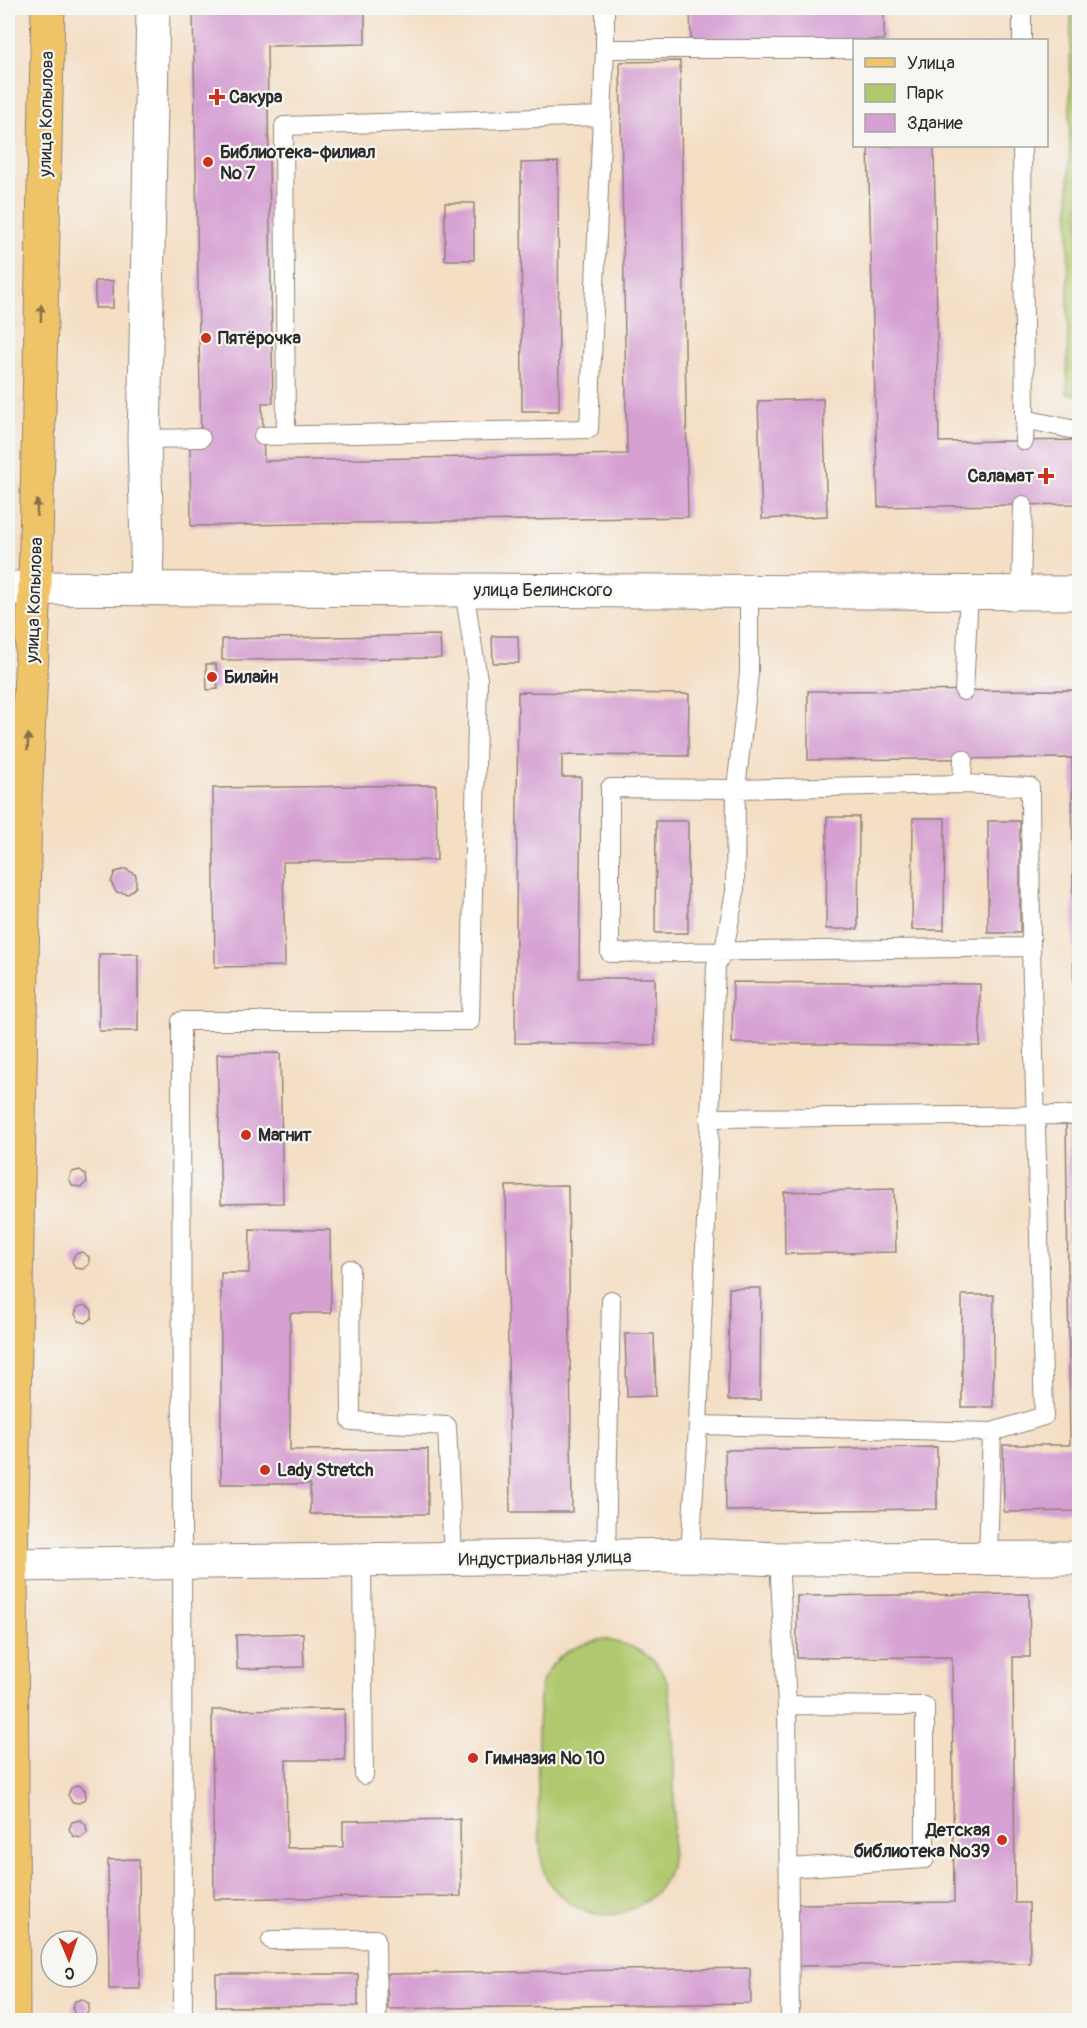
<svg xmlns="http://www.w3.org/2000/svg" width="1087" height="2028" viewBox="0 0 1087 2028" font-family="Pangolin,sans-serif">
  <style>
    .green { fill: #b1c96e; stroke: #6e7a4c; stroke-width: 1.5 }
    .building { fill: #d6a0d3 }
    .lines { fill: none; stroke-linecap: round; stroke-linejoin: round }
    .service-casing { stroke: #908478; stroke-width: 20 }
    .minor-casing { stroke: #908478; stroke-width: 35 }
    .tertiary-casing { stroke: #908478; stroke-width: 35 }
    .primary-casing { stroke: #908478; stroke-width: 35 }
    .service { stroke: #fff; stroke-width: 18 }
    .minor { stroke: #fff; stroke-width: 33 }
    .tertiary { stroke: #fff; stroke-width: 33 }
    .primary { stroke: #efc469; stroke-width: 33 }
    .tram { stroke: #2b2b2b; stroke-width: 1.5 }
    .oneway { fill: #837047 }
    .poi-dot { fill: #c8321e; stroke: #f6f6f2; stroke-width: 2 }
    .labels { text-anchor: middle; stroke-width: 4.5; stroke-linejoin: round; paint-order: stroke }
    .poi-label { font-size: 18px; font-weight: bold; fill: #2b2b2b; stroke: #f6f6f2; text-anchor: start }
    .street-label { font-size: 18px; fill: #2b2b2b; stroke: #f6f6f2 }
  </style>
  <rect width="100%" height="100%" fill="#f6f6f2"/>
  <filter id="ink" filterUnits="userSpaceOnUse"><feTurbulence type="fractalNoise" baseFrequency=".0167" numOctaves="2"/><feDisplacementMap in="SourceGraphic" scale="12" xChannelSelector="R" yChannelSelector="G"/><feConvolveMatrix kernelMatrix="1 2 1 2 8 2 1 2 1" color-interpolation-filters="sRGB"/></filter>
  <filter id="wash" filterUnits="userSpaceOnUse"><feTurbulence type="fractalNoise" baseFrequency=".008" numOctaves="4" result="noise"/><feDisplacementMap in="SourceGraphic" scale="24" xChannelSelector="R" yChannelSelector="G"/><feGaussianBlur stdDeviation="1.35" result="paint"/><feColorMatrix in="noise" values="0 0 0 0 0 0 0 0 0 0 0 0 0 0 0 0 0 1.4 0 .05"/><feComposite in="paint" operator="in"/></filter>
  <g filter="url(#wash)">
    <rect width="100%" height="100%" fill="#f4dec4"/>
    <path class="green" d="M 1071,8 L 1080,8 L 1079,394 L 1067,394 Z
      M 604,1639 C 632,1645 653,1652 666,1679 C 676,1699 677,1855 668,1874 C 658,1897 633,1914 607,1915 C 581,1915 556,1898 545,1875 C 536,1855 535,1700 543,1680 C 556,1652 577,1645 604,1639 Z"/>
    <g id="blocks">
      <path class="building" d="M 193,8 L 365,8 L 365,44 L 267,46 L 273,403 L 262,403 L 264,461 L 627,454 L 620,62 L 680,61 L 688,517 L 191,526 L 190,447 L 201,446 Z
        M 690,8 L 884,8 L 884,40 L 691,44 Z
        M 868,146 L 934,146 L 939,442 L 1080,440 L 1080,504 L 878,507 Z
        M 558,162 L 559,411 L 522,411 L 521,163 Z
        M 445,203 L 474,203 L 474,260 L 445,260 Z
        M 95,281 L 113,281 L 113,308 L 95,308 Z
        M 823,399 L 827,516 L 762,519 L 758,401 Z
        M 440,635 L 441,658 L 222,660 L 222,639 Z
        M 492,636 L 518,636 L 519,663 L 493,663 Z
        M 206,664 L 216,664 L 218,689 L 207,690 Z
        M 1080,690 L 1080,1035 L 1074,1035 L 1072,758 L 808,760 L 808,691 Z
        M 518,692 L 689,694 L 688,756 L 562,755 L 562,777 L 581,777 L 579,978 L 655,978 L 655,1045 L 515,1043 Z
        M 436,785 L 437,860 L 283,862 L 285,966 L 215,967 L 213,788 Z
        M 827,817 L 859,817 L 858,929 L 826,929 Z
        M 913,818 L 945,818 L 944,930 L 912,930 Z
        M 656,821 L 688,821 L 688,933 L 655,933 Z
        M 988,821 L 1020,821 L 1020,933 L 988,933 Z
        M 126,869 L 136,875 L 136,887 L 128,894 L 116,892 L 111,882 L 115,872 Z
        M 99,954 L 138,954 L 138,1031 L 99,1031 Z
        M 733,982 L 980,984 L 980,1046 L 732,1043 Z
        M 280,1053 L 283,1203 L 221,1204 L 217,1054 Z
        M 1066,1118 L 1080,1118 L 1080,1511 L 1004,1512 L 1003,1445 L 1070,1445 Z
        M 80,1170 L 86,1175 L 87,1182 L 81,1187 L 73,1186 L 69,1179 L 72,1172 Z
        M 568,1185 L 572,1512 L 510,1512 L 506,1186 Z
        M 894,1189 L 896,1252 L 785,1254 L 784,1192 Z
        M 250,1229 L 330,1230 L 331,1313 L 290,1313 L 290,1450 L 428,1449 L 428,1514 L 310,1514 L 310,1484 L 221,1484 L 221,1273 L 249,1273 Z
        M 82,1252 L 89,1257 L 89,1264 L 83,1269 L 75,1268 L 72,1261 L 75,1254 Z
        M 729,1288 L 761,1288 L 760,1400 L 728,1400 Z
        M 962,1295 L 994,1295 L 993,1407 L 962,1407 Z
        M 85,1305 L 92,1310 L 92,1318 L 86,1323 L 79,1321 L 75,1314 L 78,1307 Z
        M 625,1334 L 654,1334 L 656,1396 L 627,1397 Z
        M 937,1447 L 937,1509 L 726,1511 L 725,1450 Z
        M 1029,1594 L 1030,1657 L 1013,1657 L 1015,1903 L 1029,1903 L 1030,1963 L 797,1966 L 797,1904 L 954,1902 L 952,1657 L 797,1658 L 797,1596 Z
        M 303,1633 L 304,1667 L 237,1669 L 236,1635 Z
        M 344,1709 L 345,1760 L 286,1760 L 287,1848 L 343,1847 L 343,1821 L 460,1819 L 461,1896 L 214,1899 L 212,1710 Z
        M 79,1785 L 85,1790 L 86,1798 L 79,1803 L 72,1802 L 68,1795 L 71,1788 Z
        M 80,1820 L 86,1825 L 87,1833 L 81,1838 L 73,1836 L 69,1829 L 72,1822 Z
        M 139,1859 L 140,1989 L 109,1989 L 108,1860 Z
        M 80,1933 L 86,1938 L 86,1941 L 70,1941 L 72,1935 Z
        M 750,1968 L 751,2003 L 388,2009 L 387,1974 Z
        M 216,1974 L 358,1974 L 358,2006 L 216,2007 Z
        M 82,1999 L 89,2004 L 89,2011 L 83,2017 L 75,2015 L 72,2008 L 75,2001 Z"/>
    </g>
  </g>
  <g filter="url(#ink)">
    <use href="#blocks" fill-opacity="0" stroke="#908478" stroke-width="1.5"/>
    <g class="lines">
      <defs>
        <path id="service" d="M 605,8 L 605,49
          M 1022,8 L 1022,40
          M 1022,146 L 1025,419 L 1070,429 L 1080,429
          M 263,436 L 589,429 L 602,116
          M 286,436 L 284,126 L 602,116 L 605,49 L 854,49
          M 144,439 L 201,438
          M 1024,441 L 1025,419
          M 1021,592 L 1023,505
          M 964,691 L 969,592
          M 963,759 L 962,784 L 1030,787 L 1031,947 L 1044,1416 L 992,1432 L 988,1557
          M 962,784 L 736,789 L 610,788 L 610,953 L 1031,947
          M 709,1118 L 1080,1115
          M 350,1269 L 351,1421 L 447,1426 L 453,1559
          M 698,1425 L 992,1432
          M 690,1555 L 698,1425 L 716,965 L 724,950 L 735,892 L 736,789 L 749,673 L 749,591
          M 606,1557 L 611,1300
          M 779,1559 L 787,1705 L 790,2020
          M 362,1560 L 364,1775
          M 787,1705 L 925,1706 L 925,1859 L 789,1868
          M 271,1940 L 376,1939 L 377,2020
          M 183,2020 L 181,1021 L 470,1021 L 478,680 L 464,590"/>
        <path id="minor" d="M 146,589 L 147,545 L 144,439 L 153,8
          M 11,1565 L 690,1555 L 779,1559 L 1080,1558"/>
        <path id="tertiary" d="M 8,588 L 1080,593"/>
        <path id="primary" d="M 13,2020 L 11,1565 L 25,801 L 35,587 L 48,8"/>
      </defs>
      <use href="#service" class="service-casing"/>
      <use href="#minor" class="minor-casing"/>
      <use href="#tertiary" class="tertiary-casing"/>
      <use href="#primary" class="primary-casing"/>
      <use href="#service" class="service"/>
      <use href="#minor" class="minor"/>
      <use href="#tertiary" class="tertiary"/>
      <use href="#primary" class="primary"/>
      <path class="tram" d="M 8,221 L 14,8"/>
    </g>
    <defs><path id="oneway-solid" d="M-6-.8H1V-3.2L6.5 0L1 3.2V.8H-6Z" transform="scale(1.5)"/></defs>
    <g class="oneway">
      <use href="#oneway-solid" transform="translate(41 313) rotate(-89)"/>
      <use href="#oneway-solid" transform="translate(37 508) rotate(-89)"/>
      <use href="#oneway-solid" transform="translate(28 742) rotate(-87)"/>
    </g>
  </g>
  <g class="poi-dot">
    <path d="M214 88h6v6h6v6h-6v6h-6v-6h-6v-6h6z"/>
    <circle cx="208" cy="162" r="6"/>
    <circle cx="206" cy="338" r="6"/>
    <path d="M1043 467h6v6h6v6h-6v6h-6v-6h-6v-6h6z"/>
    <circle cx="212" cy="677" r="6"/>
    <circle cx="246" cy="1135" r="6"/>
    <circle cx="265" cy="1470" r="6"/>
    <circle cx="473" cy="1758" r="6"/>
    <circle cx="1002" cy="1840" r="6"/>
  </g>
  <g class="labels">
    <g class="poi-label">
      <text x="229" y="103">Сакура</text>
      <text x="220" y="158">Библиотека-филиал<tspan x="220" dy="21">№ 7</tspan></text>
      <text x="218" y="344">Пятёрочка</text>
      <text x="1034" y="482" text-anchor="end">Саламат</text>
      <text x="224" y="683">Билайн</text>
      <text x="258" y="1141">Магнит</text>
      <text x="277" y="1476">Lady Stretch</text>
      <text x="485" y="1764">Гимназия № 10</text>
      <text x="990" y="1836" text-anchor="end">Детская<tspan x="990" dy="21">библиотека №39</tspan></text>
    </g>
    <g class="street-label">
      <text transform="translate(46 114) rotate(-89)" y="6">улица Копылова</text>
      <text x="543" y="596">улица Белинского</text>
      <text transform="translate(34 600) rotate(-88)" y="6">улица Копылова</text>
      <text transform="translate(545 1558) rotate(-1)" y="6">Индустриальная улица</text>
    </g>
  </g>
  <rect width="1087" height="2028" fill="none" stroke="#f6f6f2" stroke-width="30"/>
  <rect x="853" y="39" width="195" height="108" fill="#f6f6f2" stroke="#a5a5a2" stroke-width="1.5"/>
  <rect x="865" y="58" width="30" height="9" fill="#efc469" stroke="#a5a5a2" stroke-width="1.5"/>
  <text x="907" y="69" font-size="18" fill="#2b2b2b">Улица</text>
  <rect x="865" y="84" width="30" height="18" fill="#b1c96e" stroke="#a5a5a2" stroke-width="1.5"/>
  <text x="907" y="99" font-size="18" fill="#2b2b2b">Парк</text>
  <rect x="865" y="114" width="30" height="18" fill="#d6a0d3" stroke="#a5a5a2" stroke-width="1.5"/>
  <text x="907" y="129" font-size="18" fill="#2b2b2b">Здание</text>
  <g transform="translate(69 1959) rotate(178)"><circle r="28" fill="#f6f6f2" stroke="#a5a5a2" stroke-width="1.5"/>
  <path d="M0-4.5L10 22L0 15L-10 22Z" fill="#c8321e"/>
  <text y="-9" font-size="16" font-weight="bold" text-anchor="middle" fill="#2b2b2b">С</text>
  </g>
</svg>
